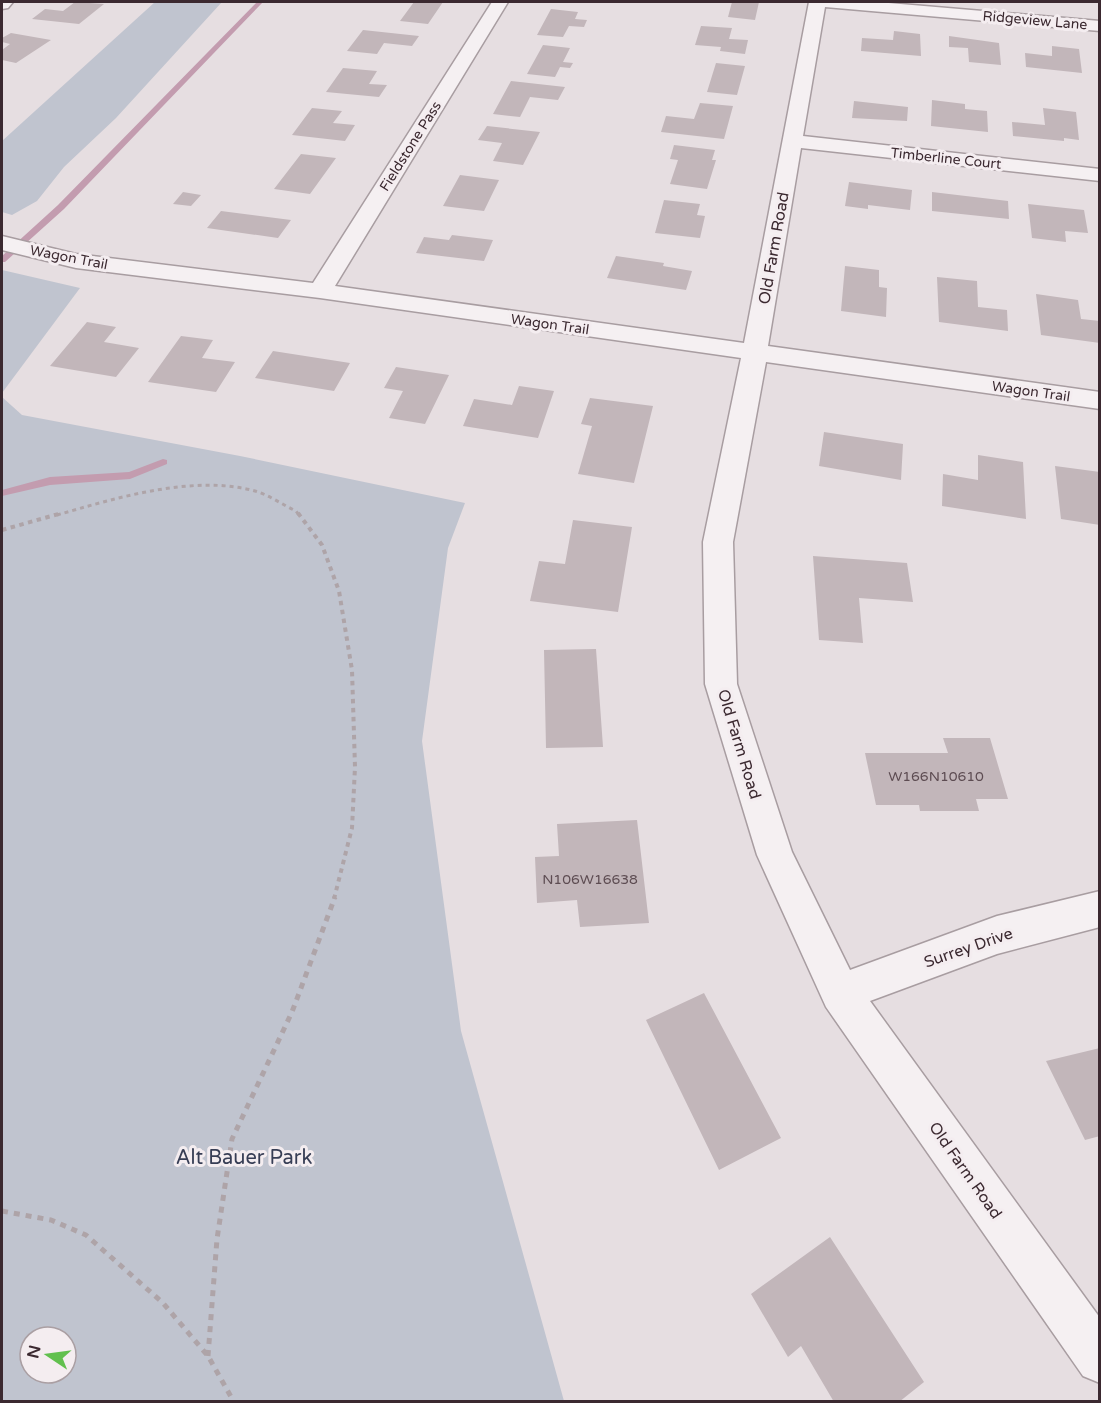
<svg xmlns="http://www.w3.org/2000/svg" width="1101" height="1403" viewBox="0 0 1101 1403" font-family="'Varela Round',sans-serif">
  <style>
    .green { fill: #c0c4cf; fill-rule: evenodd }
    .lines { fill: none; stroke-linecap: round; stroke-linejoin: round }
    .stream { fill: #c39caf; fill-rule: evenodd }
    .building { fill: #c2b6ba }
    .minor-casing { stroke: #a89da1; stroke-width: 3 }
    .path-far2 { stroke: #aea4a8; stroke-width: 3; stroke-dasharray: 4 4; stroke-linecap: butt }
    .path-far1 { stroke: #aea4a8; stroke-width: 4; stroke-dasharray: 4.5 4.5; stroke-linecap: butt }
    .path { stroke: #aea4a8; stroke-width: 5; stroke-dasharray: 6 6; stroke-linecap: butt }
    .minor { fill: #f5f0f2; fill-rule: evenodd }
    .labels { text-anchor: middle; stroke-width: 6; stroke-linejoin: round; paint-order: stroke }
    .far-street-label { font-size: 14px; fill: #3b2930; stroke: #f4edf0 }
    .number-label { font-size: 14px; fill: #5d4c52 }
    .street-label { font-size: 16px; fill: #3b2930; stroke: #f4edf0 }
    .near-park-label { font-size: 20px; fill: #373e55; stroke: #f4edf0 }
  </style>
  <rect width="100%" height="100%" fill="#e6dee1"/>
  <path class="green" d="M 155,2 L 222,2 L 116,118 L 64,167 L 37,201 L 12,215 L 2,212 L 2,141 Z
    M 2,270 L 80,288 L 2,393 Z
    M 2,397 L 22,415 L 240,456 L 465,503 L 448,548 L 422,741 L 461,1031 L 564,1401 L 2,1401 ZM 30,1337 L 66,1337 L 66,1373 L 30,1373 Z"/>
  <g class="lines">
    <path class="stream" d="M 257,2 L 263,2 L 64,209 L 5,262 L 2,262 L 2,256 L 58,205 Z
      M 163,459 L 167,460 L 167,464 L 130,479 L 50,485 L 2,496 L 2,490 L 50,477 L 129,472 Z"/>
  </g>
  <path class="building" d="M 75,2 L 104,4 L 79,24 L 32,19 L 45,9 L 63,11 Z
    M 414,2 L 443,2 L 428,24 L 400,21 Z
    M 732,2 L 759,2 L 755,20 L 728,17 Z
    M 551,9 L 578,12 L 575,19 L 587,20 L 584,27 L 569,26 L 563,37 L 537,35 Z
    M 701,26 L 732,28 L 729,39 L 748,40 L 745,54 L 720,51 L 721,47 L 695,45 Z
    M 363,30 L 419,36 L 412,46 L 384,43 L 377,54 L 347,51 Z
    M 894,31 L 920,34 L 921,56 L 861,51 L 862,38 L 893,40 Z
    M 11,33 L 51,40 L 16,63 L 2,60 L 2,50 L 10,44 L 2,42 L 2,38 Z
    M 949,36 L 999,43 L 1001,65 L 969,62 L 968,48 L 949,47 Z
    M 543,45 L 570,48 L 563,62 L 573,63 L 570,68 L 560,67 L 555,77 L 527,74 Z
    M 1052,46 L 1079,49 L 1082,73 L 1026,67 L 1025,53 L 1052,56 Z
    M 716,63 L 745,66 L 737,95 L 707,92 Z
    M 343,68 L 377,71 L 369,84 L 387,85 L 379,97 L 326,92 Z
    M 511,81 L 565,87 L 558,100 L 530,97 L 520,117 L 493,114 Z
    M 932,100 L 965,104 L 965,109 L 987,111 L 988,132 L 931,126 Z
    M 854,101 L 908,107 L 907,121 L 852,118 Z
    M 700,103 L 733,106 L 724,139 L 661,132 L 666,116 L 694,119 Z
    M 312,108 L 342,111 L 333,123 L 355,125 L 345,141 L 292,135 Z
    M 1043,108 L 1076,112 L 1079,140 L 1064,138 L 1064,141 L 1013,136 L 1012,122 L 1045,125 Z
    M 487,126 L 540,132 L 523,165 L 493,161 L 502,143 L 478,140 Z
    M 674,145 L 715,150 L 712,160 L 716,160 L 707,189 L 670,184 L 678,160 L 670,159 Z
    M 301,154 L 336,158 L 310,194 L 274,189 Z
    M 460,175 L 499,180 L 484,211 L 443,206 Z
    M 849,182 L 912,190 L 910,210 L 868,205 L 868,209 L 845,206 Z
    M 183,192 L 201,195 L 191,206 L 173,204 Z
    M 932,192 L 1008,201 L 1009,219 L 932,211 Z
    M 664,200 L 700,204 L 697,215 L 705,216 L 700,238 L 655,233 Z
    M 1028,204 L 1084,210 L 1088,233 L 1065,231 L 1066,242 L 1032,238 Z
    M 221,211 L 291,220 L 278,238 L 207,228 Z
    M 452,235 L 493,240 L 484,261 L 416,253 L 424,237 L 449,240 Z
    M 616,256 L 664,263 L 663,266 L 692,271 L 686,290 L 607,278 Z
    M 845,266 L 879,270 L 879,287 L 887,288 L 886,317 L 841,311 Z
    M 937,277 L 977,281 L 978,307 L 1007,310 L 1008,331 L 939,322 Z
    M 1036,294 L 1078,300 L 1081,319 L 1100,321 L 1100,343 L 1041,335 Z
    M 87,322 L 116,327 L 104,342 L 139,348 L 116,377 L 50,366 Z
    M 181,336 L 213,340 L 202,358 L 235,362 L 216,392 L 148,382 Z
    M 273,351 L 350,363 L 334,391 L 255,378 Z
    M 396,367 L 449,375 L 425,424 L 389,418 L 403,391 L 384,388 Z
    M 519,386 L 554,391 L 538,438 L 463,426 L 474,399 L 512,405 Z
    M 590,398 L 653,406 L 634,483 L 578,474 L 592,426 L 581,424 Z
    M 824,432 L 903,444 L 901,480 L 819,466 Z
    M 978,455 L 1023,462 L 1026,519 L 942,506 L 943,474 L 978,480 Z
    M 1055,466 L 1100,472 L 1100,525 L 1061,519 Z
    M 573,520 L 632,527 L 618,612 L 530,601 L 539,561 L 565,564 Z
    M 813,556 L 907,563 L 913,602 L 859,598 L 863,643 L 819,640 Z
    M 596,649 L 603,747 L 546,748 L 544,650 Z
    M 943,738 L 990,738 L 1008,799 L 976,799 L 979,811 L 920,811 L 919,805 L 876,805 L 865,753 L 948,753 Z
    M 637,820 L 649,923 L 580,927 L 577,900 L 537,903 L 535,857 L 559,856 L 557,824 Z
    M 704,993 L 781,1138 L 719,1170 L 646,1020 Z
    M 1100,1048 L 1100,1136 L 1085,1140 L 1046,1061 Z
    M 830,1237 L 924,1382 L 899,1402 L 834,1402 L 801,1346 L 788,1357 L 751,1294 Z"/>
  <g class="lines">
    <defs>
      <path id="minor" d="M 2,2 L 13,2 L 8,8 L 2,9 Z
        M 492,2 L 508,2 L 335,286 L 744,343 L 809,2 L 877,2 L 1100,21 L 1100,31 L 825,7 L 803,136 L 1100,169 L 1100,181 L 801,148 L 768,346 L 1100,392 L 1100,409 L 766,362 L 733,542 L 737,684 L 792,852 L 850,970 L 997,916 L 1100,891 L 1100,927 L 997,954 L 870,1001 L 1100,1318 L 1100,1383 L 1083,1376 L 826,1007 L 757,855 L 705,684 L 703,542 L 741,358 L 320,298 L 76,268 L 2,250 L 2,236 L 76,254 L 313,283 Z"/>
    </defs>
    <use href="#minor" class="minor-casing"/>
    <path class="path-far2" d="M 57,515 C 116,498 194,474 255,491 C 269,495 283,505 296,511 L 299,515"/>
    <path class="path-far1" d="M 298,513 L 322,545 L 339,591 L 352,670 L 355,767 L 352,828 L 334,899
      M 2,530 L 62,513"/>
    <path class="path" d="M 2,1211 L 51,1220 L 86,1235 L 163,1303 L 208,1356 L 234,1402
      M 208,1356 L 217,1239 L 232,1139 L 292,1012 L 335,897"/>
    <use href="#minor" class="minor"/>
  </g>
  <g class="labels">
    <g class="far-street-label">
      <text transform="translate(1035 20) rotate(5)" y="5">Ridgeview Lane</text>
      <text transform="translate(410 146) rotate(-58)" y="5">Fieldstone Pass</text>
      <text transform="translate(946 158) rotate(6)" y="5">Timberline Court</text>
      <text transform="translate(69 257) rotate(11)" y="5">Wagon Trail</text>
      <text transform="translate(550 324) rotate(8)" y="5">Wagon Trail</text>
      <text transform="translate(1031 391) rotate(8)" y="5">Wagon Trail</text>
    </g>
    <g class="number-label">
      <text x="936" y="781">W166N10610</text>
      <text x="590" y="884">N106W16638</text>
    </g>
    <g class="street-label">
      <text transform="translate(773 248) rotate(-80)" y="6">Old Farm Road</text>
      <text transform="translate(740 744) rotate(73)" y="6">Old Farm Road</text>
      <text transform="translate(968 947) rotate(-19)" y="6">Surrey Drive</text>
      <text transform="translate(966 1170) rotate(55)" y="6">Old Farm Road</text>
    </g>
    <g class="near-park-label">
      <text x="244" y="1164">Alt Bauer Park</text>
    </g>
  </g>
  <rect width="1101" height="1403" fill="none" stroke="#3b2930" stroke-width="6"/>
  <g transform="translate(48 1355) rotate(283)"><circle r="28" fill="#f4edf0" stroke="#aa9fa3" stroke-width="1.5"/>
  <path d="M0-4.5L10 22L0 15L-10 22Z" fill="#61c04e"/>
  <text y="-9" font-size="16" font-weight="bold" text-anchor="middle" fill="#3b2930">N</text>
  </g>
</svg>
